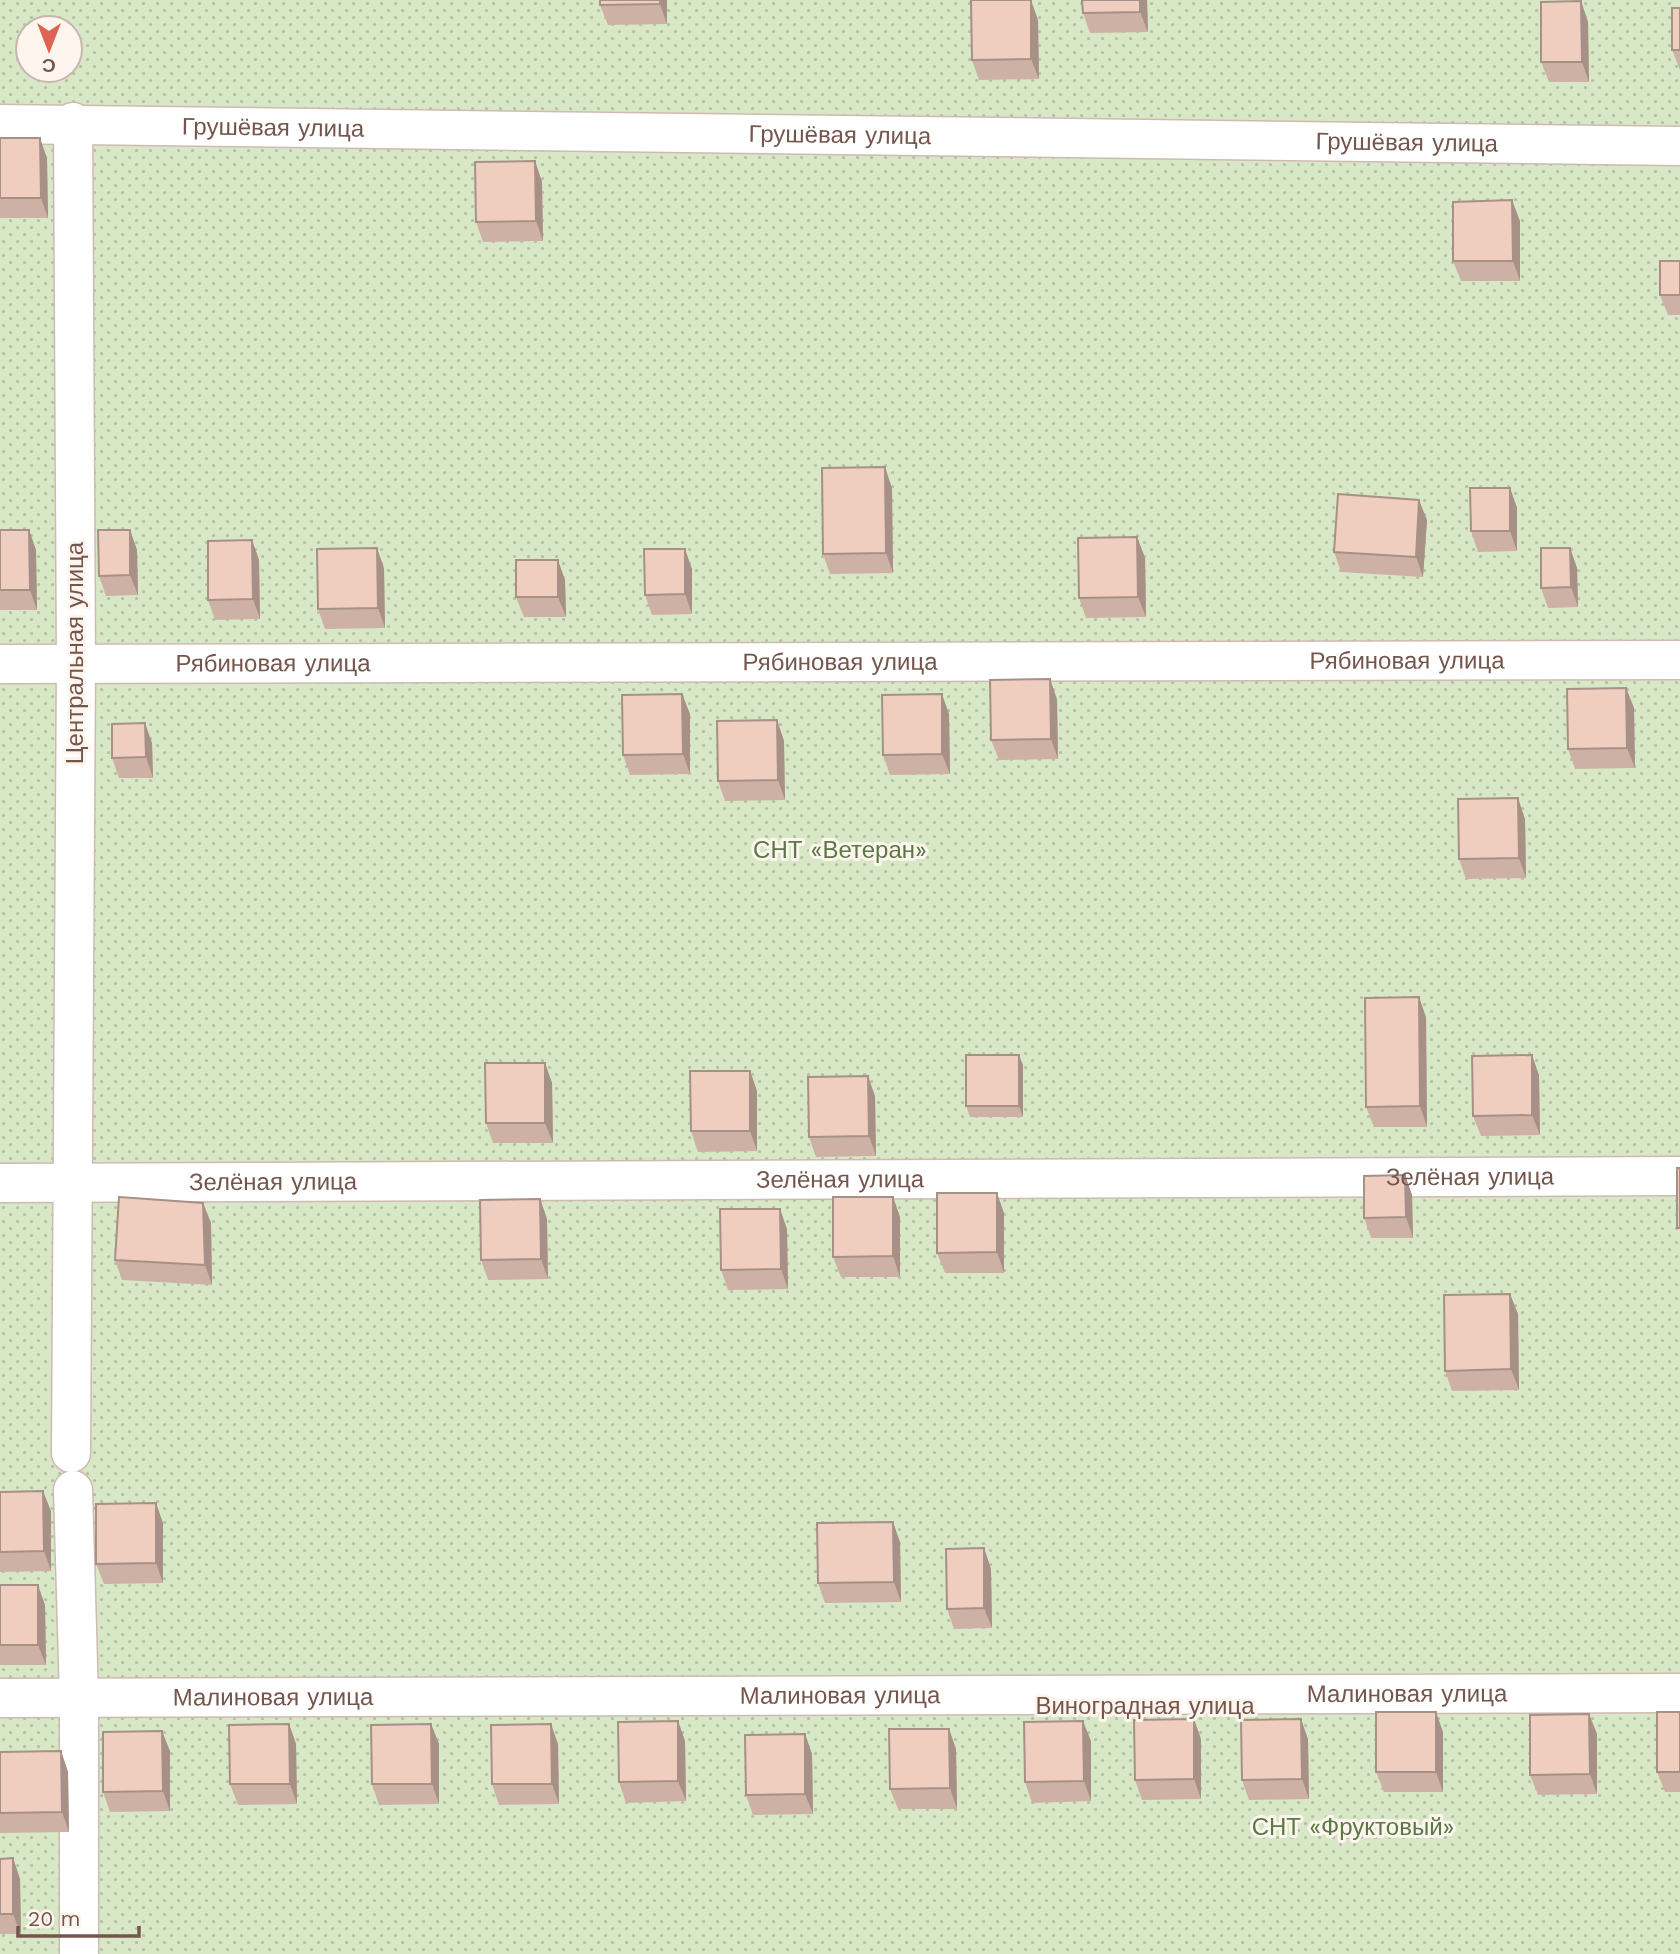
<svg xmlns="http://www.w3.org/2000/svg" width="1680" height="1954" viewBox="0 0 1680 1954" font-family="'Work Sans',sans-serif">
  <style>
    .grass { fill: url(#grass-dots); fill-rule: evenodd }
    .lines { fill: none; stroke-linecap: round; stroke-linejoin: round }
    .minor-casing { stroke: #cfbab1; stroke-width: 41 }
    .minor { stroke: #fff; stroke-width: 38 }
    .wall { fill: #ceb1a5 }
    .shaded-wall { fill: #a79086 }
    .building { fill: #efcec0; stroke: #a79086; stroke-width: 2 }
    .labels { text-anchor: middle; stroke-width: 6; stroke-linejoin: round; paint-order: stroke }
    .street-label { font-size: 24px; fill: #74564d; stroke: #fef6ee }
    .park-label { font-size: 24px; fill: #5a7945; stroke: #fef6ee }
  </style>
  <defs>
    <pattern id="grass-dots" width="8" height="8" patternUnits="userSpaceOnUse" patternTransform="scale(1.75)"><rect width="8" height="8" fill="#d8e8c6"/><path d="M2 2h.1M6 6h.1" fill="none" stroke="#b4bfa3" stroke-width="1.8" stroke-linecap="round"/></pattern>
  </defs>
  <rect width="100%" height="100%" fill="#fbf1e7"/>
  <path class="grass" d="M 0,0 L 1680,0 L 1680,1696 L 0,1701 ZM 28,28 L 70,28 L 70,70 L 28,70 Z
    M 1680,1698 L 1680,1954 L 0,1954 L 0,1704 Z"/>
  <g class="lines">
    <defs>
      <g id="minor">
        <path id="s1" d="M 0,124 L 1680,146"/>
        <path id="s2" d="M 0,664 L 1680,660"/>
        <path id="s3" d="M 0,1183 L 1680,1176"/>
        <path d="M 71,1453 L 76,663 L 73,122"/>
        <path d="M 73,1490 L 79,1698 L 79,1954"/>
        <path id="s4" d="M 0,1698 L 1680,1693"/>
      </g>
    </defs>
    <use href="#minor" class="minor-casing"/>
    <use href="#minor" class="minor"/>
  </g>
  <path class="wall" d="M 600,0 L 667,0 L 667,24 L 608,25 L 600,5 Z
    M 1147,0 L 1148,32 L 1090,33 L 1083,13 Z
    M 1581,1 L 1588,22 L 1589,82 L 1549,82 L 1541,62 Z
    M 1680,8 L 1680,70 L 1672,50 Z
    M 1038,20 L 1039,79 L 979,80 L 972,60 Z
    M 0,138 L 47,158 L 48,218 L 0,218 Z
    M 535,161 L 542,182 L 543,241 L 483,242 L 476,222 Z
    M 1520,221 L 1520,281 L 1461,281 L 1453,261 Z
    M 1680,261 L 1680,315 L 1668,315 L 1660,295 Z
    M 892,488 L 893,573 L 830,574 L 823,554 Z
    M 1510,488 L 1517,508 L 1517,551 L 1478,552 L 1471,531 Z
    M 1427,520 L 1423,577 L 1341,572 L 1334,552 Z
    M 0,530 L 29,530 L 36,550 L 37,610 L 0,610 Z
    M 130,530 L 137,550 L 138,595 L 106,596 L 99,576 Z
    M 1137,537 L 1145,558 L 1146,617 L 1086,618 L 1079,598 Z
    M 252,540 L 259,560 L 260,619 L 215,620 L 208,600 Z
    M 1570,548 L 1577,568 L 1578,607 L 1548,608 L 1541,588 Z
    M 384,568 L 385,628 L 325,629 L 318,609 Z
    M 692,569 L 692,614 L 652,615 L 645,595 Z
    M 565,580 L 566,617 L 524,617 L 516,597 Z
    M 1626,688 L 1634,708 L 1635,768 L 1575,769 L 1568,749 Z
    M 682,694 L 690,714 L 690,774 L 630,775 L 623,755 Z
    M 1057,699 L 1058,759 L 999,760 L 991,740 Z
    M 949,714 L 950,774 L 890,775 L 883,755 Z
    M 777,720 L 784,741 L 785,800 L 725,801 L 718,781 Z
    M 152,743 L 153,778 L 119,778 L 112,758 Z
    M 1525,819 L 1526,878 L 1466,879 L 1459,859 Z
    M 1426,1017 L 1427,1127 L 1374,1127 L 1366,1107 Z
    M 545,1063 L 552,1083 L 553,1143 L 493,1143 L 486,1123 Z
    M 1023,1065 L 1023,1117 L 970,1117 L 966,1106 Z
    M 750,1071 L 757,1091 L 757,1151 L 698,1152 L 691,1131 Z
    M 1539,1075 L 1540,1135 L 1481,1136 L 1473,1116 Z
    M 875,1096 L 876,1156 L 816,1157 L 809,1137 Z
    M 1405,1175 L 1412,1195 L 1413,1238 L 1371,1238 L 1364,1218 Z
    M 893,1197 L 900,1217 L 900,1277 L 841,1277 L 833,1257 Z
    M 540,1199 L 547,1219 L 548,1279 L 488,1280 L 481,1260 Z
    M 203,1203 L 211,1223 L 212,1285 L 122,1280 L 115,1260 Z
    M 1004,1213 L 1004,1273 L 945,1273 L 937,1253 Z
    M 787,1229 L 788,1289 L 728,1290 L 721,1270 Z
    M 1510,1294 L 1518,1314 L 1519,1390 L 1452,1391 L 1445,1371 Z
    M 0,1492 L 51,1511 L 51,1571 L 0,1572 Z
    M 163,1523 L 163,1583 L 104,1584 L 96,1564 Z
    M 900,1542 L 901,1602 L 825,1603 L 818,1583 Z
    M 984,1548 L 991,1569 L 992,1628 L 954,1629 L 947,1609 Z
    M 0,1585 L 45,1605 L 46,1665 L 0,1665 Z
    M 1680,1712 L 1680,1792 L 1665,1792 L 1657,1772 Z
    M 1589,1714 L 1597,1734 L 1597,1794 L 1538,1795 L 1530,1775 Z
    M 678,1721 L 685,1741 L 686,1801 L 626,1803 L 619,1782 Z
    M 289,1724 L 296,1744 L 297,1804 L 238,1805 L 230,1784 Z
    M 431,1724 L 439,1744 L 439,1804 L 379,1805 L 372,1784 Z
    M 949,1729 L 956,1749 L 957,1809 L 898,1809 L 890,1789 Z
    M 1443,1732 L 1443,1792 L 1384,1792 L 1376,1772 Z
    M 805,1734 L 812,1754 L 813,1814 L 753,1815 L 746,1795 Z
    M 1201,1739 L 1201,1799 L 1142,1800 L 1135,1780 Z
    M 1308,1739 L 1309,1799 L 1249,1800 L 1242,1780 Z
    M 1091,1741 L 1091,1801 L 1032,1803 L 1025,1782 Z
    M 558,1744 L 559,1804 L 499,1805 L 492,1784 Z
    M 61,1751 L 68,1772 L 69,1832 L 0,1833 L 0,1752 Z
    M 170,1751 L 170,1811 L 110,1812 L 103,1792 Z
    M 13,1858 L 20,1879 L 21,1934 L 0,1934 L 0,1859 Z"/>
  <path class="shaded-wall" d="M 660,0 L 667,0 L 667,24 L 660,4 Z
    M 1031,0 L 1038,20 L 1039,79 L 1031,59 Z
    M 1140,0 L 1147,0 L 1148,32 L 1140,12 Z
    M 1581,1 L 1588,22 L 1589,82 L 1582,62 Z
    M 40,138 L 47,158 L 48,218 L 41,198 Z
    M 535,161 L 542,182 L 543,241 L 536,221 Z
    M 1512,200 L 1520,221 L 1520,281 L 1513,261 Z
    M 885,467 L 892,488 L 893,573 L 886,553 Z
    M 1510,488 L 1517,508 L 1517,551 L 1510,531 Z
    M 1419,500 L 1427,520 L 1423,577 L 1416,557 Z
    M 29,530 L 36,550 L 37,610 L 30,590 Z
    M 130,530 L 137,550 L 138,595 L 130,575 Z
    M 1137,537 L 1145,558 L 1146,617 L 1138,597 Z
    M 252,540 L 259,560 L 260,619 L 253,599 Z
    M 377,548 L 384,568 L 385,628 L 378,608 Z
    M 1570,548 L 1577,568 L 1578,607 L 1571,587 Z
    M 685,549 L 692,569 L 692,614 L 685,594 Z
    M 558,560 L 565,580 L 566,617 L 558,597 Z
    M 1050,679 L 1057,699 L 1058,759 L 1051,739 Z
    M 1626,688 L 1634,708 L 1635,768 L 1627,748 Z
    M 682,694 L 690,714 L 690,774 L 683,754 Z
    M 942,694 L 949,714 L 950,774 L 942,754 Z
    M 777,720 L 784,741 L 785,800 L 778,780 Z
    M 145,723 L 152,743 L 153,778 L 146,757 Z
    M 1518,798 L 1525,819 L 1526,878 L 1519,858 Z
    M 1419,997 L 1426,1017 L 1427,1127 L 1420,1106 Z
    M 1019,1055 L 1023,1065 L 1023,1117 L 1019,1106 Z
    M 1532,1055 L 1539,1075 L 1540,1135 L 1532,1115 Z
    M 545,1063 L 552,1083 L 553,1143 L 545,1123 Z
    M 750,1071 L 757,1091 L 757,1151 L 750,1131 Z
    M 868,1076 L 875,1096 L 876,1156 L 869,1136 Z
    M 1405,1175 L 1412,1195 L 1413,1238 L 1406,1217 Z
    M 997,1193 L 1004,1213 L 1004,1273 L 997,1252 Z
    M 893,1197 L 900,1217 L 900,1277 L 893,1256 Z
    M 540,1199 L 547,1219 L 548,1279 L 541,1259 Z
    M 203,1203 L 211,1223 L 212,1285 L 205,1265 Z
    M 780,1209 L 787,1229 L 788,1289 L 781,1269 Z
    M 1510,1294 L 1518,1314 L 1519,1390 L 1511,1369 Z
    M 43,1491 L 51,1511 L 51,1571 L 44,1551 Z
    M 156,1503 L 163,1523 L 163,1583 L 156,1563 Z
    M 893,1522 L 900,1542 L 901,1602 L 894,1582 Z
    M 984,1548 L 991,1569 L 992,1628 L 984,1608 Z
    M 38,1585 L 45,1605 L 46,1665 L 38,1645 Z
    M 1436,1712 L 1443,1732 L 1443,1792 L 1436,1772 Z
    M 1589,1714 L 1597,1734 L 1597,1794 L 1590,1774 Z
    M 1194,1719 L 1201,1739 L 1201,1799 L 1194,1779 Z
    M 1301,1719 L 1308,1739 L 1309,1799 L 1302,1779 Z
    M 678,1721 L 685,1741 L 686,1801 L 678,1781 Z
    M 1083,1721 L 1091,1741 L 1091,1801 L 1084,1781 Z
    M 289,1724 L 296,1744 L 297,1804 L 290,1784 Z
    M 431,1724 L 439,1744 L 439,1804 L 432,1784 Z
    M 551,1724 L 558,1744 L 559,1804 L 552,1784 Z
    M 949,1729 L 956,1749 L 957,1809 L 950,1788 Z
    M 162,1731 L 170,1751 L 170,1811 L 163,1791 Z
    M 805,1734 L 812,1754 L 813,1814 L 805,1794 Z
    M 61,1751 L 68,1772 L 69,1832 L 62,1812 Z
    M 13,1858 L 20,1879 L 21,1934 L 13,1914 Z"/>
  <path class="building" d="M 600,0 L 660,0 L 660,4 L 600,5 Z
    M 971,0 L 1031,0 L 1031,59 L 972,60 Z
    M 1082,0 L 1140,0 L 1140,12 L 1083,13 Z
    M 1581,1 L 1582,62 L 1541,62 L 1541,2 Z
    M 1672,8 L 1680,8 L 1680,50 L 1672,50 Z
    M 0,138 L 40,138 L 41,198 L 0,198 Z
    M 535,161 L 536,221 L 476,222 L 475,162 Z
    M 1512,200 L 1513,261 L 1453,261 L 1453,202 Z
    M 1660,261 L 1680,261 L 1680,295 L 1660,295 Z
    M 885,467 L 886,553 L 823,554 L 822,468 Z
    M 1470,488 L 1510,488 L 1510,531 L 1471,531 Z
    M 1338,494 L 1419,500 L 1416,557 L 1334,552 Z
    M 0,530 L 29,530 L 30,590 L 0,590 Z
    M 98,530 L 130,530 L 130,575 L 99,576 Z
    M 1137,537 L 1138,597 L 1079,598 L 1078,538 Z
    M 252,540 L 253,599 L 208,600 L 208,541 Z
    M 377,548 L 378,608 L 318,609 L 317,549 Z
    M 1541,548 L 1570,548 L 1571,587 L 1541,588 Z
    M 644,549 L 685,549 L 685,594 L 645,595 Z
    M 516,560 L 558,560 L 558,597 L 516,597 Z
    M 1050,679 L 1051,739 L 991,740 L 990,680 Z
    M 1626,688 L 1627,748 L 1568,749 L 1567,689 Z
    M 682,694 L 683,754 L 623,755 L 622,695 Z
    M 942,694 L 942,754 L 883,755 L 882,695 Z
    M 777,720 L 778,780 L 718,781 L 717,721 Z
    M 145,723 L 146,757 L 112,758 L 112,724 Z
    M 1518,798 L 1519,858 L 1459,859 L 1458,799 Z
    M 1419,997 L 1420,1106 L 1366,1107 L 1365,998 Z
    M 966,1055 L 1019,1055 L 1019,1106 L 966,1106 Z
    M 1532,1055 L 1532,1115 L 1473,1116 L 1472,1056 Z
    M 485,1063 L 545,1063 L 545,1123 L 486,1123 Z
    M 690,1071 L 750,1071 L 750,1131 L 691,1131 Z
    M 868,1076 L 869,1136 L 809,1137 L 808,1077 Z
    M 1677,1168 L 1680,1168 L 1680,1228 L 1677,1228 Z
    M 1405,1175 L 1406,1217 L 1364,1218 L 1364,1176 Z
    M 937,1193 L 997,1193 L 997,1252 L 937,1253 Z
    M 119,1197 L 203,1203 L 205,1265 L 115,1260 Z
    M 833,1197 L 893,1197 L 893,1256 L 833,1257 Z
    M 540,1199 L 541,1259 L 481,1260 L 480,1200 Z
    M 720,1209 L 780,1209 L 781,1269 L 721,1270 Z
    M 1510,1294 L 1511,1369 L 1445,1371 L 1444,1295 Z
    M 43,1491 L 44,1551 L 0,1552 L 0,1492 Z
    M 156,1503 L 156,1563 L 96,1564 L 96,1504 Z
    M 893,1522 L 894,1582 L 818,1583 L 817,1523 Z
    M 984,1548 L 984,1608 L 947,1609 L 946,1549 Z
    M 0,1585 L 38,1585 L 38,1645 L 0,1645 Z
    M 1376,1712 L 1436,1712 L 1436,1772 L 1376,1772 Z
    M 1657,1712 L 1680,1712 L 1680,1772 L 1657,1772 Z
    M 1589,1714 L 1590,1774 L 1530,1775 L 1530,1715 Z
    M 1194,1719 L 1194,1779 L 1135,1780 L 1134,1720 Z
    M 1301,1719 L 1302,1779 L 1242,1780 L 1241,1720 Z
    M 678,1721 L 678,1781 L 619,1782 L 618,1722 Z
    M 1083,1721 L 1084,1781 L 1025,1782 L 1024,1722 Z
    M 289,1724 L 290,1784 L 230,1784 L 229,1725 Z
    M 431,1724 L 432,1784 L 372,1784 L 371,1725 Z
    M 551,1724 L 552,1784 L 492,1784 L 491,1725 Z
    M 889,1729 L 949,1729 L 950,1788 L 890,1789 Z
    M 162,1731 L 163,1791 L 103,1792 L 103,1732 Z
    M 805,1734 L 805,1794 L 746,1795 L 745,1735 Z
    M 61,1751 L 62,1812 L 0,1813 L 0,1752 Z
    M 13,1858 L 13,1914 L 0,1914 L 0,1859 Z"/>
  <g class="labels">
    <g class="street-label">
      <text dy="8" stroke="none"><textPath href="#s1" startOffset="273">Грушёвая улица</textPath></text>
      <text dy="8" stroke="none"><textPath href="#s1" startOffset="840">Грушёвая улица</textPath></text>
      <text dy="8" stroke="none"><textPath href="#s1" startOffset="1407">Грушёвая улица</textPath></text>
      <text transform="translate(75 653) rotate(-90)" y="8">Центральная улица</text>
      <text dy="8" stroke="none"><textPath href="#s2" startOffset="1407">Рябиновая улица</textPath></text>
      <text dy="8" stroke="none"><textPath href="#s2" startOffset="840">Рябиновая улица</textPath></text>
      <text dy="8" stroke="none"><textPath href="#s2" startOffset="273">Рябиновая улица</textPath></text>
      <text dy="8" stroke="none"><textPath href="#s3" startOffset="1470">Зелёная улица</textPath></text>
      <text dy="8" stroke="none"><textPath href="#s3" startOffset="840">Зелёная улица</textPath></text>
      <text dy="8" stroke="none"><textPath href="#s3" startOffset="273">Зелёная улица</textPath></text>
      <text dy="8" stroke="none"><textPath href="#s4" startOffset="1407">Малиновая улица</textPath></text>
      <text dy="8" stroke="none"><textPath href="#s4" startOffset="840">Малиновая улица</textPath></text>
      <text dy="8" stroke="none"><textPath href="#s4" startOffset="273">Малиновая улица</textPath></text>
      <text x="1145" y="1714">Виноградная улица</text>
    </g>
    <g class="park-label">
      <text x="840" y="858">СНТ «Ветеран»</text>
      <text x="1353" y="1835">СНТ «Фруктовый»</text>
    </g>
  </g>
  <g transform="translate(49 49) rotate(180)"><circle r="33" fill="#fef6ee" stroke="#c7b6ae" stroke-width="2"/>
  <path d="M0-5L12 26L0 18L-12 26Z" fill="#df6353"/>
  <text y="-10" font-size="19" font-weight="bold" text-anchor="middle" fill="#74564d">С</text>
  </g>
  <path d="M18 1926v10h121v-10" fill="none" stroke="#74564d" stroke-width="3.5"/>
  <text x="28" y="1926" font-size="21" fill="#74564d" stroke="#fef6ee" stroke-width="5" paint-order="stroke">20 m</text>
</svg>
